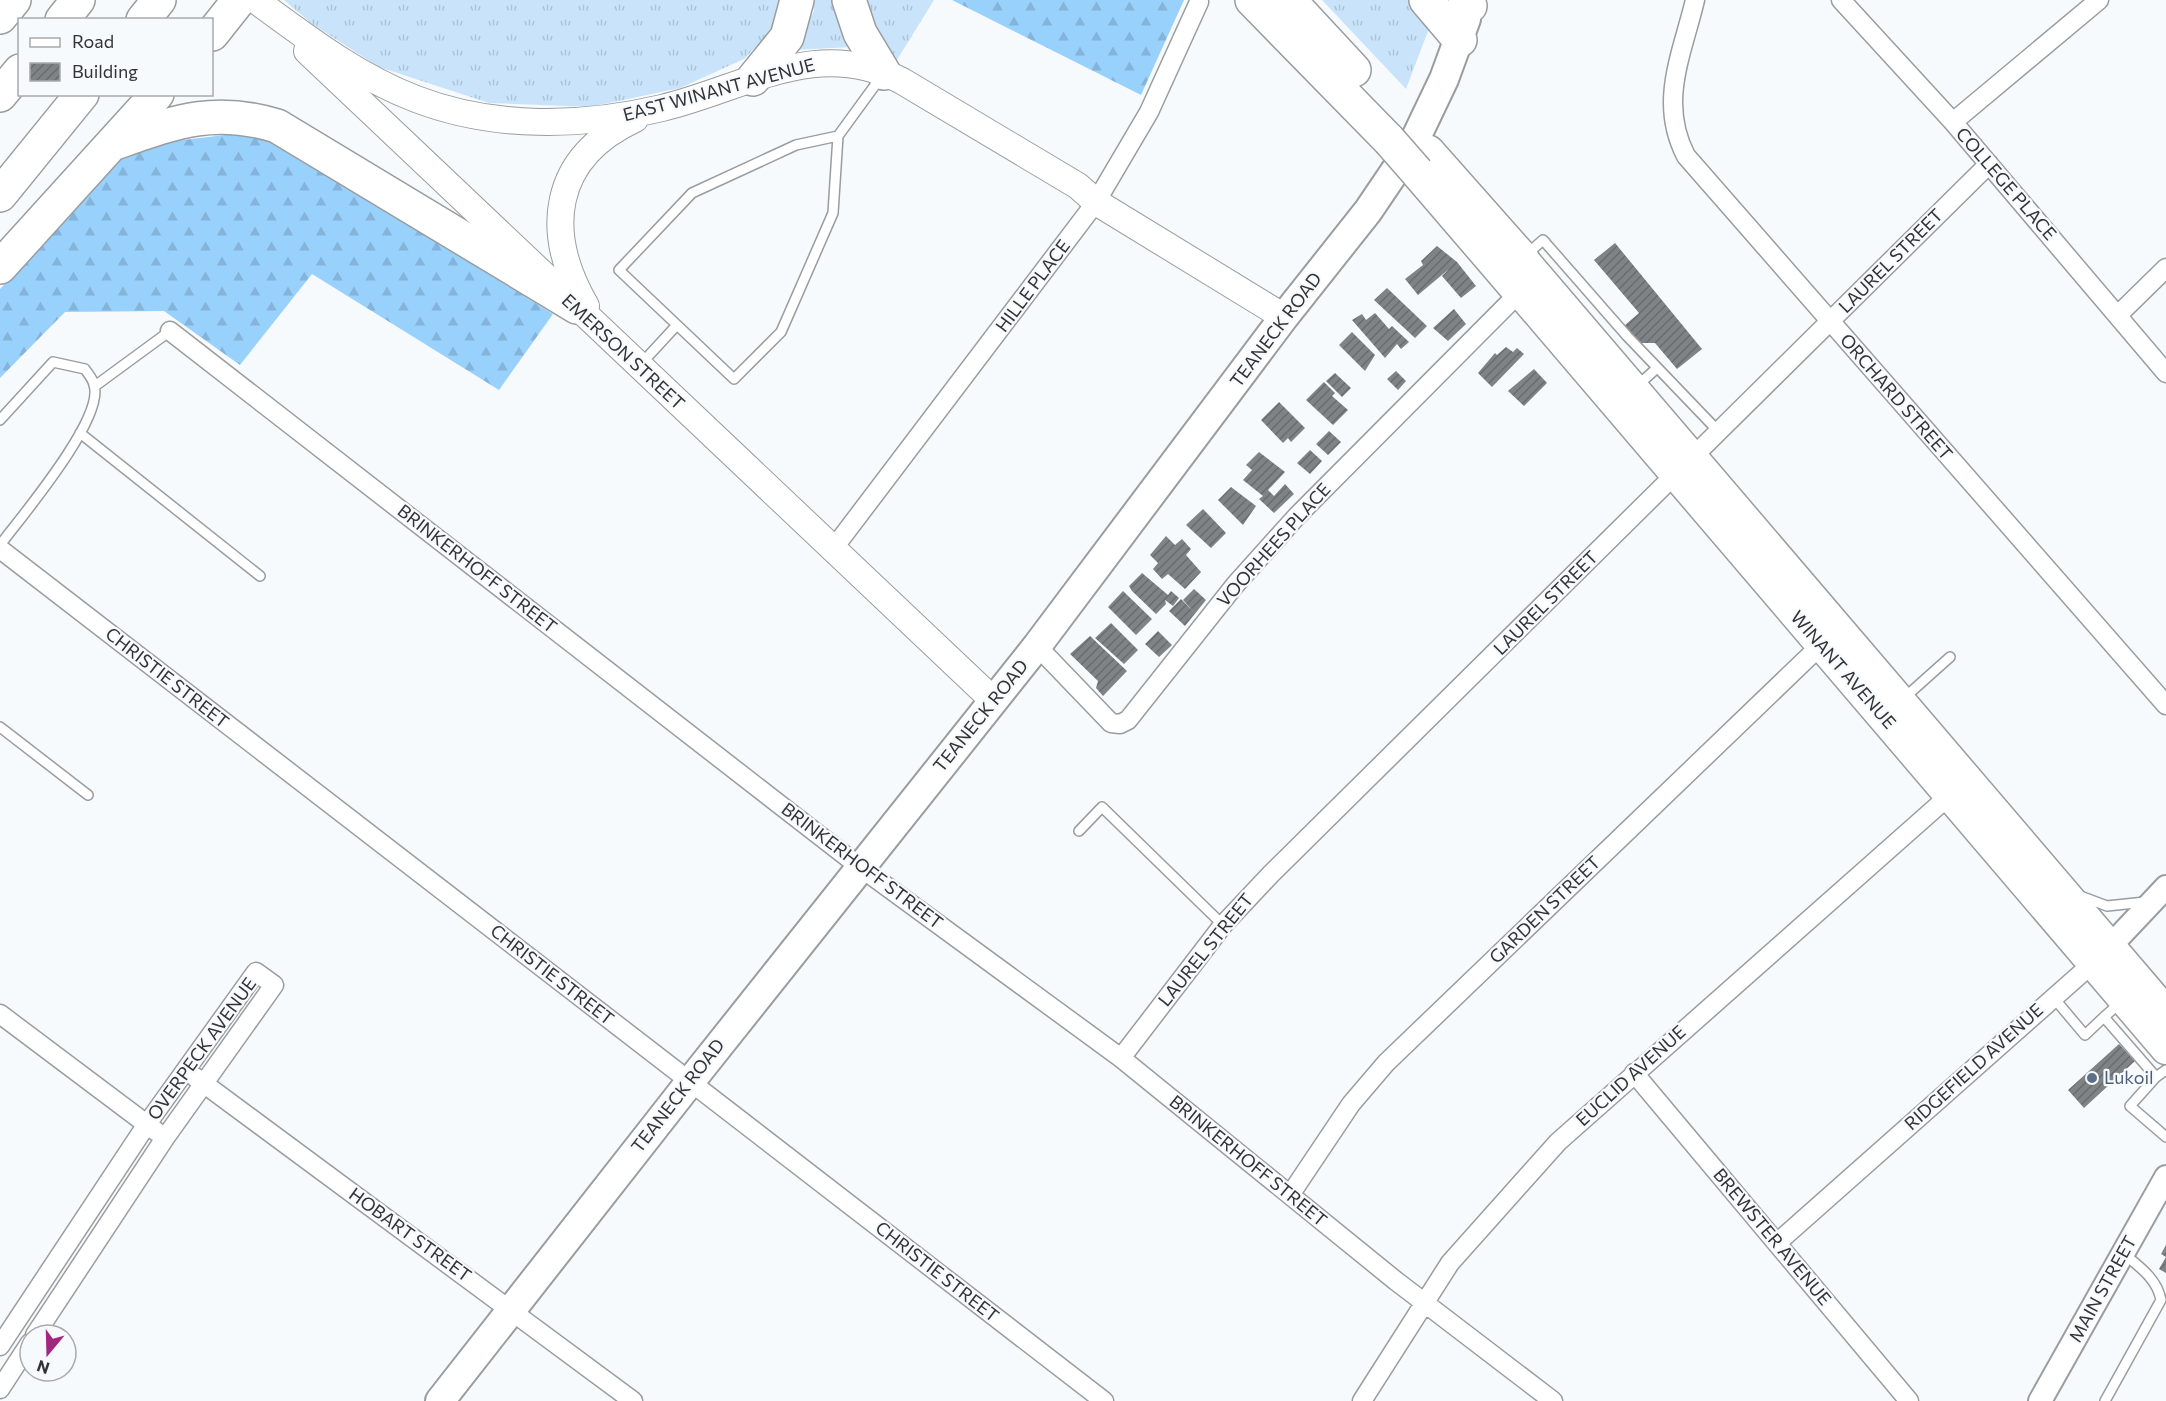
<svg xmlns="http://www.w3.org/2000/svg" width="2166" height="1401" viewBox="0 0 2166 1401" font-family="Commissioner,sans-serif">
  <style>
    .grass { fill: url(#grass-tufts) }
    .forest { fill: url(#forest-firs) }
    .building { fill: url(#building-hatch) }
    .lines { fill: none; stroke-linecap: round; stroke-linejoin: round }
    .service-casing { stroke: #9a9d9f; stroke-width: 12 }
    .minor-casing { stroke: #9a9d9f; stroke-width: 21 }
    .tertiary-casing { stroke: #9a9d9f; stroke-width: 26 }
    .secondary-casing { stroke: #9a9d9f; stroke-width: 28 }
    .primary-casing { stroke: #9a9d9f; stroke-width: 32 }
    .trunk-casing { stroke: #9a9d9f; stroke-width: 33 }
    .motorway-casing { stroke: #9a9d9f; stroke-width: 36 }
    .service { stroke: #fff; stroke-width: 9 }
    .minor { stroke: #fff; stroke-width: 18 }
    .tertiary { stroke: #fff; stroke-width: 22 }
    .secondary { stroke: #fff; stroke-width: 26 }
    .primary { stroke: #fff; stroke-width: 28 }
    .trunk { stroke: #fff; stroke-width: 30 }
    .motorway { stroke: #fff; stroke-width: 33 }
    .motorway-bridge-casing { stroke: #9a9d9f; stroke-width: 36; stroke-linecap: butt }
    .motorway-bridge { stroke: #fff; stroke-width: 33 }
    .service-dot { fill: #5c6f8a; stroke: #f7fafc; stroke-width: 2 }
    .labels { text-anchor: middle; stroke-width: 4.5; stroke-linejoin: round; paint-order: stroke }
    .street-label { font-size: 18px; fill: #323334; stroke: #f7fafc }
    .service-label { font-size: 18px; fill: #4e5e75; stroke: #f7fafc; text-anchor: start }
  </style>
  <defs>
    <pattern id="grass-tufts" width="24" height="20" patternUnits="userSpaceOnUse" patternTransform="scale(1.5)"><rect width="24" height="20" fill="#c9e4fa"/><path d="M3 7l-1-3M5 7V3M7 7l1-3M15 17l-1-3M17 17v-4M19 17l1-3" fill="none" stroke="#adc4d7"/></pattern>
    <pattern id="forest-firs" width="22" height="20" patternUnits="userSpaceOnUse" patternTransform="scale(1.5)"><rect width="22" height="20" fill="#99d1fd"/><path d="M5 1l3.5 6h-7zM16 11l3.5 6h-7z" fill="#84b4d9"/></pattern>
    <pattern id="building-hatch" width="6" height="6" patternUnits="userSpaceOnUse" patternTransform="scale(1.5)"><rect width="6" height="6" fill="#808385"/><path d="M-1 1l2-2M0 6l6-6M5 7l2-2" fill="none" stroke="#696c6e"/></pattern>
  </defs>
  <rect width="100%" height="100%" fill="#f7fafc"/>
  <path class="grass" d="M 284,0 L 781,0 L 781,21 L 744,59 L 680,88 L 590,107 L 489,103 L 379,67 L 312,24 Z
    M 813,0 L 838,0 L 852,47 L 794,50 L 814,11 Z
    M 863,0 L 934,0 L 897,60 L 868,31 Z
    M 1322,0 L 1408,0 L 1430,26 L 1406,89 Z"/>
  <path class="forest" d="M 952,0 L 1184,0 L 1141,95 Z
    M 259,131 L 553,314 L 499,390 L 312,274 L 240,365 L 164,311 L 65,312 L 0,378 L 0,289 L 133,146 Z"/>
  <path class="building" d="M 1615,243 L 1702,349 L 1677,369 L 1655,343 L 1639,343 L 1624,326 L 1639,313 L 1594,260 Z
    M 1437,246 L 1457,262 L 1476,286 L 1461,298 L 1442,276 L 1449,269 L 1418,295 L 1405,279 L 1423,265 L 1421,261 Z
    M 1387,288 L 1427,326 L 1415,338 L 1374,300 Z
    M 1454,309 L 1466,324 L 1448,341 L 1433,328 Z
    M 1375,313 L 1389,329 L 1392,326 L 1409,342 L 1401,349 L 1397,344 L 1385,358 L 1352,320 L 1362,314 L 1366,320 Z
    M 1352,332 L 1375,355 L 1365,371 L 1339,345 Z
    M 1506,347 L 1513,352 L 1517,348 L 1524,354 L 1492,387 L 1478,373 L 1495,353 L 1497,355 Z
    M 1534,369 L 1547,383 L 1524,406 L 1508,391 Z
    M 1396,371 L 1406,381 L 1398,390 L 1387,379 Z
    M 1335,373 L 1351,388 L 1342,397 L 1326,381 Z
    M 1324,382 L 1335,393 L 1332,396 L 1348,410 L 1333,425 L 1306,400 Z
    M 1279,402 L 1305,428 L 1291,442 L 1288,438 L 1283,443 L 1261,420 Z
    M 1329,431 L 1341,442 L 1328,455 L 1316,444 Z
    M 1310,450 L 1322,461 L 1310,474 L 1297,463 Z
    M 1259,452 L 1285,472 L 1268,490 L 1274,496 L 1285,484 L 1294,494 L 1274,513 L 1259,499 L 1263,496 L 1243,480 L 1252,470 L 1246,465 Z
    M 1231,487 L 1256,506 L 1243,525 L 1218,500 Z
    M 1203,509 L 1226,533 L 1211,548 L 1186,525 Z
    M 1166,536 L 1175,545 L 1182,539 L 1191,549 L 1186,555 L 1201,572 L 1185,589 L 1168,574 L 1162,579 L 1153,569 L 1158,563 L 1150,555 Z
    M 1142,573 L 1168,595 L 1171,591 L 1179,598 L 1173,606 L 1165,600 L 1166,604 L 1156,614 L 1132,591 L 1129,586 Z
    M 1194,589 L 1206,600 L 1185,626 L 1169,611 L 1181,599 L 1193,611 L 1183,600 Z
    M 1123,591 L 1152,619 L 1136,635 L 1108,607 Z
    M 1111,623 L 1138,650 L 1124,664 L 1095,638 Z
    M 1158,631 L 1172,645 L 1159,657 L 1145,644 Z
    M 1090,636 L 1127,671 L 1103,696 L 1096,688 L 1098,681 L 1070,654 Z
    M 2119,1044 L 2135,1061 L 2084,1108 L 2068,1090 Z
    M 2166,1245 L 2166,1273 L 2159,1269 L 2166,1257 L 2161,1254 Z"/>
  <g class="lines">
    <defs>
      <path id="service" d="M 838,136 L 796,145 L 692,193 L 619,270 L 734,379 L 781,332 L 833,213 L 838,136 L 881,77
        M 1527,254 L 1543,240 L 1627,336 L 1719,432
        M 641,364 L 676,326
        M 95,386 L 170,331
        M 1637,386 L 1657,368
        M 0,420 L 53,362 L 85,369 C 88,374 93,379 94,385 C 105,418 22,516 0,545
        M 80,433 L 260,576
        M 1903,699 L 1950,657
        M 0,727 L 88,795
        M 1079,831 L 1102,807 L 1223,925
        M 2083,897 L 2107,906 L 2145,902
        M 2053,997 L 2085,1035 L 2104,1017
        M 2120,1003 L 2104,1017 L 2156,1077 L 2166,1070
        M 2156,1077 L 2130,1106 L 2166,1137
        M 2105,1401 L 2161,1300 C 2157,1278 2138,1266 2123,1253"/>
      <path id="minor" d="M 1695,0 C 1682,55 1658,102 1686,156 L 2166,705
        M 1841,0 L 1953,122 L 2166,373
        M 1953,122 L 2099,0
        M 2118,315 L 2166,268
        M 170,331 L 860,867 L 1121,1058 L 1396,1281 L 1553,1401
        M 0,549 L 1104,1401
        M 833,549 L 1096,202 L 1149,112 L 1199,2
        M 1037,646 L 1111,723 L 1120,724 L 1128,720 L 1235,585 L 1297,516 L 1520,292
        M 0,1014 L 157,1132
        M 1121,1058 L 1223,925 L 1271,874 L 1989,164
        M 1634,1073 L 1909,1401
        M 195,1077 L 633,1401
        M 1290,1195 L 1351,1104 L 1386,1063 L 1821,645
        M 1777,1243 L 2093,963
        M 0,1346 L 147,1124 L 256,972 L 274,985 L 165,1138 L 35,1335
        M 0,1389 L 30,1343
        M 1362,1401 L 1450,1263 L 1558,1142 L 1950,795"/>
      <path id="tertiary" d="M 2099,958 L 2166,887
        M 2040,1401 L 2166,1177"/>
      <path id="secondary" d="M 258,2 C 307,38 358,77 416,99 C 494,129 582,127 662,108 C 746,88 816,36 902,81 L 1078,186 L 1096,202 L 1284,317
        M 307,51 L 994,701
        M 586,306 C 543,232 551,158 635,119"/>
      <path id="primary" d="M 440,1401 L 690,1082 L 1037,646 L 1284,317 L 1368,211 L 1412,146 L 1444,79 L 1466,19"/>
      <path id="trunk" d="M 1522,258 L 2166,1012
        M 1520,292 L 2166,1049"/>
      <path id="motorway" d="M 849,0 L 860,33 L 884,73
        M 1252,0 L 1389,140
        M 1289,0 L 1354,70
        M 1426,0 L 1460,40
        M 1465,0 L 1470,6
        M 0,17 L 14,0
        M 62,20 L 78,0
        M 143,20 L 159,0
        M 212,34 L 239,0
        M 753,79 L 787,37 L 797,0
        M 0,95 L 20,71
        M 112,144 C 172,123 212,106 277,126 L 577,307
        M 1428,152 L 1522,258
        M 1417,172 L 1520,292
        M 0,195 L 82,94
        M 0,267 L 157,94"/>
    </defs>
    <use href="#service" class="service-casing"/>
    <use href="#minor" class="minor-casing"/>
    <use href="#tertiary" class="tertiary-casing"/>
    <use href="#secondary" class="secondary-casing"/>
    <use href="#primary" class="primary-casing"/>
    <use href="#trunk" class="trunk-casing"/>
    <use href="#motorway" class="motorway-casing"/>
    <use href="#service" class="service"/>
    <use href="#minor" class="minor"/>
    <use href="#tertiary" class="tertiary"/>
    <use href="#secondary" class="secondary"/>
    <use href="#primary" class="primary"/>
    <use href="#trunk" class="trunk"/>
    <use href="#motorway" class="motorway"/>
    <defs>
      <path id="motorway-bridge" d="M 1389,140 L 1417,172"/>
    </defs>
    <use href="#motorway-bridge" class="motorway-bridge-casing"/>
    <use href="#motorway-bridge" class="motorway-bridge"/>
  </g>
  <circle class="service-dot" cx="2092" cy="1078" r="6"/>
  <g class="labels">
    <g class="street-label">
      <text transform="translate(719 90) rotate(-15)" y="6">EAST WINANT AVENUE</text>
      <text transform="translate(2006 184) rotate(49)" y="6">COLLEGE PLACE</text>
      <text transform="translate(1891 261) rotate(-45)" y="6">LAUREL STREET</text>
      <text transform="translate(1033 286) rotate(-53)" y="6">HILLE PLACE</text>
      <text transform="translate(1276 330) rotate(-53)" y="6">TEANECK ROAD</text>
      <text transform="translate(623 352) rotate(43)" y="6">EMERSON STREET</text>
      <text transform="translate(1896 397) rotate(49)" y="6">ORCHARD STREET</text>
      <text transform="translate(1274 545) rotate(-48)" y="6">VOORHEES PLACE</text>
      <text transform="translate(477 569) rotate(38)" y="6">BRINKERHOFF STREET</text>
      <text transform="translate(1546 603) rotate(-45)" y="6">LAUREL STREET</text>
      <text transform="translate(1843 670) rotate(49)" y="6">WINANT AVENUE</text>
      <text transform="translate(167 678) rotate(38)" y="6">CHRISTIE STREET</text>
      <text transform="translate(981 716) rotate(-51)" y="6">TEANECK ROAD</text>
      <text transform="translate(862 866) rotate(37)" y="6">BRINKERHOFF STREET</text>
      <text transform="translate(1545 910) rotate(-44)" y="6">GARDEN STREET</text>
      <text transform="translate(1206 950) rotate(-51)" y="6">LAUREL STREET</text>
      <text transform="translate(552 975) rotate(38)" y="6">CHRISTIE STREET</text>
      <text transform="translate(202 1049) rotate(-54)" y="6">OVERPECK AVENUE</text>
      <text transform="translate(1974 1067) rotate(-42)" y="6">RIDGEFIELD AVENUE</text>
      <text transform="translate(1631 1076) rotate(-42)" y="6">EUCLID AVENUE</text>
      <text transform="translate(678 1096) rotate(-52)" y="6">TEANECK ROAD</text>
      <text transform="translate(1248 1161) rotate(39)" y="6">BRINKERHOFF STREET</text>
      <text transform="translate(410 1235) rotate(36)" y="6">HOBART STREET</text>
      <text transform="translate(1772 1237) rotate(50)" y="6">BREWSTER AVENUE</text>
      <text transform="translate(937 1272) rotate(38)" y="6">CHRISTIE STREET</text>
      <text transform="translate(2103 1289) rotate(-61)" y="6">MAIN STREET</text>
    </g>
    <g class="service-label">
      <text x="2104" y="1084">Lukoil</text>
    </g>
  </g>
  <rect x="18" y="18" width="195" height="78" fill="#f7fafc" stroke="#a8aaac" stroke-width="1.5"/>
  <rect x="30" y="38" width="30" height="9" fill="#ffffff" stroke="#a8aaac" stroke-width="1.5"/>
  <text x="72" y="48" font-size="18" fill="#323334">Road</text>
  <rect x="30" y="63" width="30" height="18" fill="url(#building-hatch)" stroke="#a8aaac" stroke-width="1.5"/>
  <text x="72" y="78" font-size="18" fill="#323334">Building</text>
  <g transform="translate(48 1353) rotate(199)"><circle r="28" fill="#f7fafc" stroke="#a8aaac" stroke-width="1.5"/>
  <path d="M0-4.5L10 22L0 15L-10 22Z" fill="#a2287f"/>
  <text y="-9" font-size="16" font-weight="bold" text-anchor="middle" fill="#323334">N</text>
  </g>
</svg>
